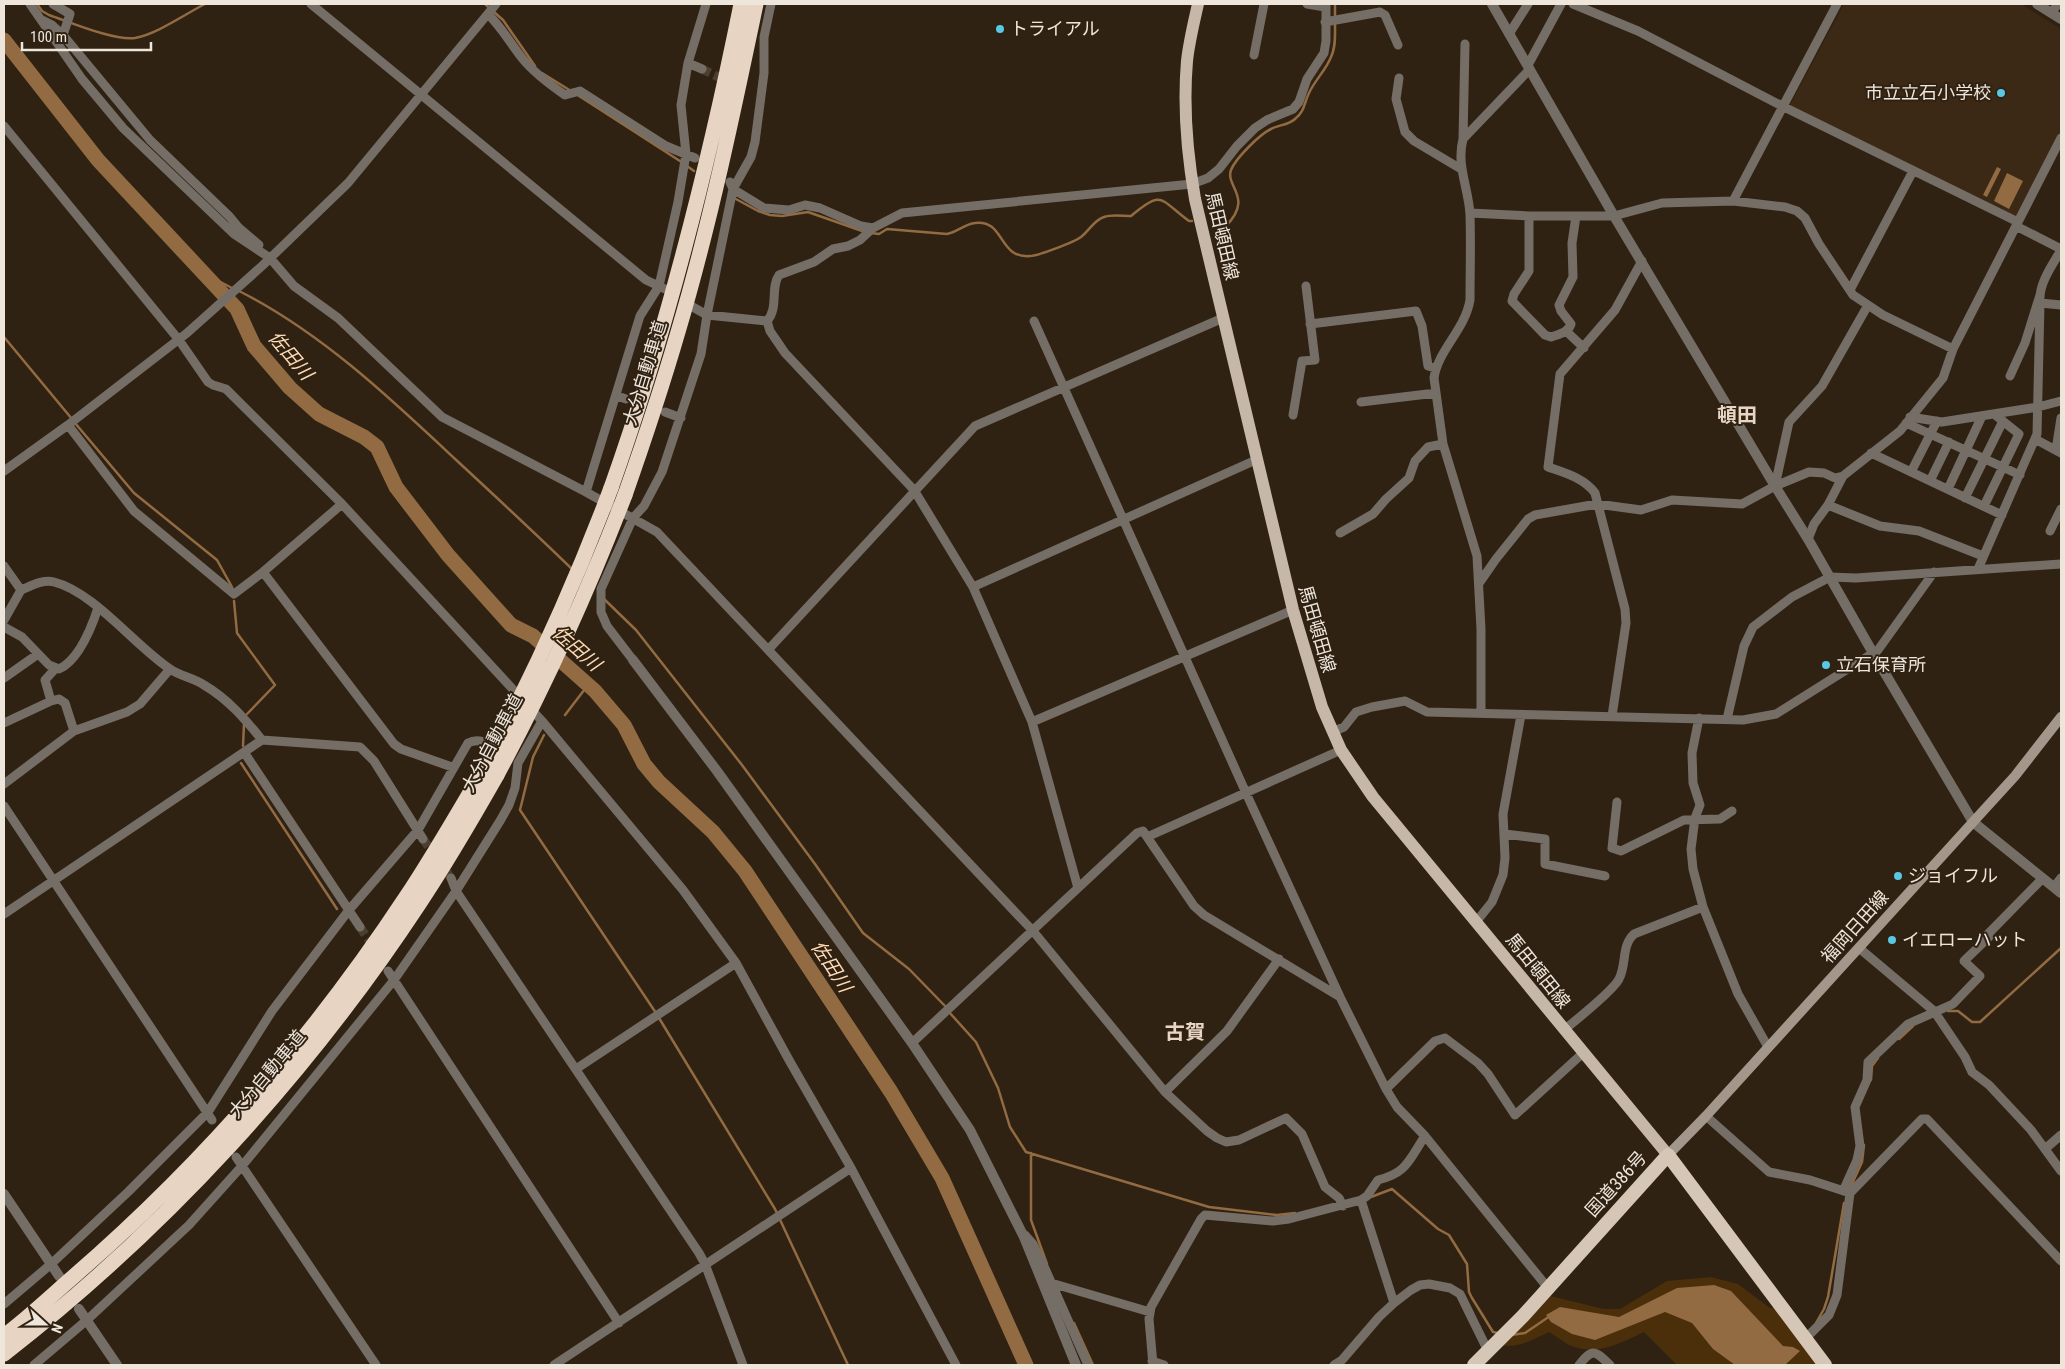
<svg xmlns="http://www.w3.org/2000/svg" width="2065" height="1369" viewBox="0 0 2065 1369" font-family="'Roboto Condensed','Noto Sans JP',sans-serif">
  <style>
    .built { fill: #3b2915 }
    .green { fill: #4b2e0a }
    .water { fill: #926b42 }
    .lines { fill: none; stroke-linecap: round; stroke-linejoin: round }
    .stream { stroke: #926b42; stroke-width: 2.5 }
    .river { stroke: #926b42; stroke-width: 15 }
    .minor-tunnel { stroke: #4c3f31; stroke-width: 9; stroke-dasharray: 9 4.5; stroke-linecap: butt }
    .minor { stroke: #756e66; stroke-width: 9 }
    .tertiary { stroke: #756e66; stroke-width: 10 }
    .secondary { stroke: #a3978b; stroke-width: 10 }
    .primary { stroke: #c6b7a8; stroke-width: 12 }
    .trunk { stroke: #d6c6b5; stroke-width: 14 }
    .motorway { stroke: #e7d4c2; stroke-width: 15 }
    .motorway-bridge { stroke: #e7d4c2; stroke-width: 15 }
    .poi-dot { fill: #59c8e4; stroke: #2f2213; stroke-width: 2 }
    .labels { text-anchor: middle; stroke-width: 4; stroke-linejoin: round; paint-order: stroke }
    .poi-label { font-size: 18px; fill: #eee5db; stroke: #2f2213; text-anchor: start }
    .street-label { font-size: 18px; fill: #eee5db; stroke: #2f2213 }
    .water-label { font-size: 19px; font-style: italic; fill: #ffdab5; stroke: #2f2213 }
    .quarter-label { font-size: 20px; font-weight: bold; fill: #e8d5c3; stroke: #2f2213 }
  </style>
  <rect width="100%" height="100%" fill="#2f2213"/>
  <path class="built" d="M 1844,4 L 2021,4 L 2061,29 L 2061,134 L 2018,220 L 1789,107 Z"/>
  <path class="green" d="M 1711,1277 L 1738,1284 L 1770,1308 L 1778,1307 L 1817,1365 L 1677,1365 L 1644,1332 C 1621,1343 1595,1357 1569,1345 C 1562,1341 1556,1336 1549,1332 C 1534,1339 1517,1349 1501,1345 L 1546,1295 L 1604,1309 L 1620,1309 L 1667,1281 Z"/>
  <path class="water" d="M 1997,167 L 2001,169 L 1987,197 L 1983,195 Z
    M 2007,173 L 2023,181 L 2009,209 L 1994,201 Z
    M 1714,1285 L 1731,1291 L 1783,1346 L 1793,1347 L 1800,1351 L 1785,1365 L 1735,1365 L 1713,1349 L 1692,1323 L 1665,1312 L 1595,1340 L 1572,1334 L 1551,1322 L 1546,1315 L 1560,1307 L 1619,1317 L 1677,1288 Z"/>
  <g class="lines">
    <path class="stream" d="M 37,4 L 42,11 L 49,15 C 70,22 114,41 135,38 C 157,34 185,14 205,4
      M 485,4 L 503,20 L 535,66
      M 1335,17 L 1335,4
      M 542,73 L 571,91
      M 576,94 L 683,163
      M 687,166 L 694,171
      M 734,198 L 758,211 L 770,215 L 782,216 L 808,212 L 865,232
      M 1216,225 L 1226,226 C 1254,197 1225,187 1231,170 C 1235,159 1260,134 1271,129 C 1278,125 1289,125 1295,119 C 1305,111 1304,103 1309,93 C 1315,80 1326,70 1331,57 C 1336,47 1335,34 1335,23
      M 871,233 L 879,234 L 887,229 L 947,234 C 957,232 965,224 975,223 C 1005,219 998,259 1030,256 C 1038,256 1074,242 1081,237 C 1089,231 1094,220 1104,217 C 1111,214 1123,216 1131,216 C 1163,189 1159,199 1189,221 L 1192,221
      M 207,275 L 234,289
      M 239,291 C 320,332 388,396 454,458 C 494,495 534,532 573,570
      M 4,337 L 72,419
      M 75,423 L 134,493 L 217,560 L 232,587
      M 604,599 L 636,630 L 742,765 L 815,864 L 863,933 L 909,969 L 946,1007
      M 234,601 L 237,633 L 275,685 L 247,714
      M 565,715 L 588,685
      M 544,735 L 533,757 L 520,810 L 656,1013
      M 243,746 L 244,724
      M 241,763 L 337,909
      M 1948,1011 L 1958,1011 L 1972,1022 L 1980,1022 L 2061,948
      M 949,1012 L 976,1042 L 998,1088 L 1010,1127 L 1026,1152 L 1209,1207 L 1277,1215 L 1295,1213
      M 659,1018 L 775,1209 L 848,1365
      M 1899,1039 L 1913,1026
      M 1871,1080 L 1872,1066 L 1878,1058
      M 1031,1153 L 1031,1220 L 1047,1264
      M 1851,1186 L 1862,1162 L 1864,1145
      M 1371,1197 L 1392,1189 L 1438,1229 L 1449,1235 L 1467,1264 L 1469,1292 L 1472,1298 L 1493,1332 L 1498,1333
      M 1074,1323 L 1093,1365
      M 1816,1323 L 1824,1309 L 1828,1297 L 1844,1203
      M 1511,1335 L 1525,1333 L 1550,1316"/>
    <path class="river" d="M 4,40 L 98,160 L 237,309 L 254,346 L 290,388 L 319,414 L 364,437 L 377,447 L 396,487 L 448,555 L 511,625 L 533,636 L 595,691 L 624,725 L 644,764 L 659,782 L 713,832 L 745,871 L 891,1092 L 942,1178 L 1026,1365"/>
    <path class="minor-tunnel" d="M 702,69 L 729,82
      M 423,839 L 451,878
      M 360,927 L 374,948"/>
    <path class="minor" d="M 30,4 L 82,79 L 123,128 L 234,234 L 270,258 L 294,286 L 338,318 L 442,417 L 586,492 L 657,532 L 1033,931 L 1165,1092 L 1207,1131 L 1217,1138 L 1226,1142 L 1239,1140 L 1286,1118 L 1302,1134 L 1325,1187 L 1339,1198 L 1343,1206
      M 311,4 L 646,280 L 665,289
      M 1307,4 L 1325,7
      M 1573,4 L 1638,31 L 1782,106 L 2018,222
      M 2051,13 L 2058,4
      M 488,14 C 502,28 511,44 522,58 C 534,73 549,84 565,95 L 580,91 L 666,146 L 695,158
      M 42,20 L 52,25 L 63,35 L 70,14 L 53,4
      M 1325,22 L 1380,12 L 1385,15 L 1398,45
      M 1509,34 L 1528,4
      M 63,35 L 150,140 L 230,217 L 239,228 L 259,245
      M 1254,55 L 1264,4
      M 688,63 L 702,69
      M 1528,65 L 1561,4
      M 1399,78 L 1396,99 L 1405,132 L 1414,141 L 1461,169
      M 4,126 L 179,340 L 208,382 L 213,385 L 226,389 L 342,504 L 508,684 L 542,721 L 683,890 L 736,963 L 789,1060 L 851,1168 L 956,1365
      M 1463,139 L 1465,44
      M 730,182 L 733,189 L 764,208 L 789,210 L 805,205 L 820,208 L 861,226 L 873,228
      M 1733,201 L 1837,4
      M 1470,213 L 1529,216 L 1614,216 L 1662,203 L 1733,201 L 1785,207 L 1797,211 L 1805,218 L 1819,244 L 1853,295 L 1883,315 L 1953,349
      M 1529,216 L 1529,271 L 1514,294 L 1512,301 L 1545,335 L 1551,337 C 1559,334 1568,333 1571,324 L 1561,311 L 1559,305 L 1573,277 L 1572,243 L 1576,216
      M 2016,226 L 2061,249
      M 1850,290 L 1913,171
      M 2040,300 C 2039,283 2053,264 2061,250
      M 691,306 L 707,315 L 767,321
      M 767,321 C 779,308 770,288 779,275 L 814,262 L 833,249 L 848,246 L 860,240 L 873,228 L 902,213 L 1192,184 L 1208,178 L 1219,169 L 1237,146 L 1255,128 L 1267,120 L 1293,109 L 1299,102 L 1307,79 L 1324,53 L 1326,41 L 1326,4
      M 767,321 L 770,331 L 785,353 L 914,490 L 973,587 L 1032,722 L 1078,888
      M 1034,321 L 1246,793 L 1340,997 L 1386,1089 L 1397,1107 L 1425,1136 L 1548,1288
      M 1310,324 L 1416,311 L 1422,326 L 1428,366 L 1435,368
      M 1566,331 L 1584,348
      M 2010,376 L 2025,343 L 2040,295
      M 617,396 L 626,399
      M 1361,402 L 1436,393
      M 665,412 L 681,418
      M 1293,415 L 1302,361 L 1315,360 L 1306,286
      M 1910,417 L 1942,422 L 2038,407 L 2061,401
      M 1906,423 L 2020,475
      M 68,425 L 134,511 L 234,594 L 263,572 L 342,504
      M 2035,439 L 2061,453
      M 2056,450 L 2061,418
      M 1871,453 L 2002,515
      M 4,471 L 68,425 L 187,333 L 262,266 L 348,183 L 496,4
      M 1911,472 L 1937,421
      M 1930,481 L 1949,442
      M 1775,486 L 1789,422 L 1822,386 L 1868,305
      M 1948,489 L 1982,416
      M 586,492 L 640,316 L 659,286 L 678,202 L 686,154 L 681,105 L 688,63 L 706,4
      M 1965,498 L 2003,421
      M 1828,505 L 1880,526 L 1919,531 L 1983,556
      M 1984,506 L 2019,434 L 1994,414
      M 2050,531 L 2061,509
      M 1340,533 L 1373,514 L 1386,499 L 1409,478 L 1415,461 L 1428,447 L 1443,444
      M 1808,539 L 1814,524 L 1828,505 L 1843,476 L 1900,431 L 1943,378 L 1953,349 L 2061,138
      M 4,566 L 21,590
      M 1978,569 L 2037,434 L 2040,303 L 2061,305
      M 263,572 L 394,744 L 401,749 L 452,767
      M 1480,582 L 1496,559 L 1528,519 L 1535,515 L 1597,504 L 1641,510 L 1672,500 L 1742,504 L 1775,486 L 1809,472 L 1824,473 L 1835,478 L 1843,476
      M 973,587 L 1258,459
      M 4,620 L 21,590 C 31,586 43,579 54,582 C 94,592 135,646 170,669 C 180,676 194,678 204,685 C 228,699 245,719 262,740
      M 4,627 L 22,637 L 49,665 L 59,669 C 79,660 91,629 98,608
      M 768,650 L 975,426 L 1223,318
      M 633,660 L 607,626 L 601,612 L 601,589 L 633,518 L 644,506 L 662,472 L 701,354 L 707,315 L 733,189 L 751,157 L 755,142 L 764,73 L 764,37 L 771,4
      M 4,678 L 38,654
      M 51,701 L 45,680 L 55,669
      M 1481,713 L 1481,629 L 1477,556 L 1443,444 L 1434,378 C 1438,350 1465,330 1470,300 C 1470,272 1471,243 1470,215 C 1469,189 1456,166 1463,139 L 1530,69
      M 1612,716 L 1626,623 L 1625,609 L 1595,493 C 1584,478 1565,473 1548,467 L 1560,374 L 1615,310 L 1642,261
      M 1699,718 L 1692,753 L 1693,783 L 1700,805 L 1695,818 L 1691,849 L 1693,869 L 1703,907 L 1738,994 L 1768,1047
      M 1727,719 L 1744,646 L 1753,627 L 1792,597 L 1830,577 L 1856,578 L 2061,564
      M 1032,722 L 1293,610
      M 4,723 L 51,701 L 59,699 L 65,703 L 74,731
      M 1332,732 L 1344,727 L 1356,712 L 1372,707 L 1405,701 L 1427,712 L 1743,720 L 1776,714 L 1878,650 L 1934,572
      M 244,752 L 360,927
      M 4,784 L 74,731 L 127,712 L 140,704 L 170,669
      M 1617,802 L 1612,848 L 1621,851 L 1684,820 L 1720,819 L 1732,811
      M 4,806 L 212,1120
      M 1505,834 L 1545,839 L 1545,864 L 1605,876
      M 1147,837 L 1341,750
      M 451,878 L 456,891 L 699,1253 L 705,1264 L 743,1365
      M 2054,887 L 2061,878
      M 4,914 L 262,740 L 360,747 L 374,761 L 423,839
      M 1476,922 L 1492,902 L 1503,875 L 1505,858 L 1503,814 L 1521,715
      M 1859,948 L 1934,1011 L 1965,1057 L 1972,1072 L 1989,1085 L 2031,1130 L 2061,1171
      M 388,971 L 619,1323
      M 1564,1030 C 1576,1020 1613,991 1619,979 C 1627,964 1621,946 1634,934 L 1703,907
      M 912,1043 L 1137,833 L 1143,831 L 1194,906 L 1204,915 L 1340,997
      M 576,1069 L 736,963
      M 1386,1089 L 1435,1041 L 1445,1038 L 1478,1063 L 1488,1074 L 1515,1115 L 1583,1053
      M 1165,1092 L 1227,1031 L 1279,959
      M 1706,1116 L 1769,1172 L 1810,1180 L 1847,1192
      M 2045,1149 L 2061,1135
      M 236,1157 L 376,1365
      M 1843,1191 L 1857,1160 L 1860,1146 L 1855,1107 L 1867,1080 L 1868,1062 L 1908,1024 L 1953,1004 L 1980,976 L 1964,961 L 1989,937 L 1987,935 L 2043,878
      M 1361,1200 L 1394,1303
      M 1025,1235 L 1033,1244 L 1043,1264 L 1088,1365
      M 1051,1283 L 1150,1312
      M 4,1304 L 50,1265 L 128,1192 L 208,1112 L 272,1011 L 349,910 L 418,830 L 468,743 C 480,737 488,744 499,751
      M 1805,1339 L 1829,1315 L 1837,1295 L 1850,1193 L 1922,1119 L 1927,1119 L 2061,1261
      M 1152,1361 L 1164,1365
      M 34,1365 L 87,1320 L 189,1225 L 242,1166 L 394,980 L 456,891 L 500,821 L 509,805 L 515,788 L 518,763 L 542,721
      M 554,1365 L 851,1168
      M 1153,1365 L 1149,1319 L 1151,1307 L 1201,1219 L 1205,1215 L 1273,1221 L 1289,1219 L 1361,1200 L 1367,1196 L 1378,1180 C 1407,1173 1409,1160 1425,1136
      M 1334,1365 L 1342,1360 L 1379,1317 L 1394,1303 L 1411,1290 L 1420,1285 L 1429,1284 L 1450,1288 L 1460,1294 L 1488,1351
      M 1579,1365 C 1593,1348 1594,1350 1610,1365"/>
    <path class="tertiary" d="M 1492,4 L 1614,216 L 1775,486 L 1808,539 L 1873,653 L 1973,822 L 2061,893
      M 2037,4 L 2061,19
      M 633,660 L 717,771 L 912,1043 L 970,1130 L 1024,1237 L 1076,1365
      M 4,1194 L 59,1276
      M 79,1309 L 117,1365"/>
    <path class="secondary" d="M 1668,1155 L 1706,1116 L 1973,822 L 2015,776 L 2061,717"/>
    <path class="primary" d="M 1198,4 C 1194,22 1189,42 1187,61 C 1183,107 1187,153 1195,199 L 1293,610 L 1322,707 L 1341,750 L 1373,797 L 1668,1155"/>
    <path class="trunk" d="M 1474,1365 L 1523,1316 L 1668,1155 L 1825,1365"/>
    <path class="motorway" d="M 611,488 C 667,330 708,168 741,4
      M 625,495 C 644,441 662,387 678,332 C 710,224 733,114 756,4
      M 4,1336 C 28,1318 50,1297 73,1277 C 201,1166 313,1038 406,897 C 434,855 459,811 485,767
      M 4,1354 C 165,1229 307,1074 419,904 C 447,862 472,819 497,775"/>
    <path class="motorway-bridge" d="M 485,767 C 533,676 575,584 611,488
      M 497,775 C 546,684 588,591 625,495"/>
  </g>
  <g class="poi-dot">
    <circle cx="1000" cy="29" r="5"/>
    <circle cx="2001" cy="93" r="5"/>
    <circle cx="1826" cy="665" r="5"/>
    <circle cx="1898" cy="876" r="5"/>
    <circle cx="1892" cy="940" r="5"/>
  </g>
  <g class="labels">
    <g class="poi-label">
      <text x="1010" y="35">トライアル</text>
      <text x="1991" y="99" text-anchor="end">市立立石小学校</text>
      <text x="1836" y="671">立石保育所</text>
      <text x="1908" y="882">ジョイフル</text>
      <text x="1902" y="946">イエローハット</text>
    </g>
    <g class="street-label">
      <text transform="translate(1222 236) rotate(77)" y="6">馬田頓田線</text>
      <text transform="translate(645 373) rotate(-73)" y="6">大分自動車道</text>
      <text transform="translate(1317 629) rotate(74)" y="6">馬田頓田線</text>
      <text transform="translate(492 743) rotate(-62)" y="6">大分自動車道</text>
      <text transform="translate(1855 927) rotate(-48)" y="6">福岡日田線</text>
      <text transform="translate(1538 971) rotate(51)" y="6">馬田頓田線</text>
      <text transform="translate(267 1074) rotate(-50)" y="6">大分自動車道</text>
      <text transform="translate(1616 1184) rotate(-48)" y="6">国道386号</text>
    </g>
    <g class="water-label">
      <text transform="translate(291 355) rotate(50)" y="7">佐田川</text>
      <text transform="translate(577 648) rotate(41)" y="7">佐田川</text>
      <text transform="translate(832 966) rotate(57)" y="7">佐田川</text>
    </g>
    <g class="quarter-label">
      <text x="1737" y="422">頓田</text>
      <text x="1185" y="1039">古賀</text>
    </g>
  </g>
  <rect width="2065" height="1369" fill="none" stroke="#eee5db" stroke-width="10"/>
  <g transform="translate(45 1324) rotate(111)" stroke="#2f2213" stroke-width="4" paint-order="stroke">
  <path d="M0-4L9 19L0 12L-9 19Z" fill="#eee5db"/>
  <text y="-8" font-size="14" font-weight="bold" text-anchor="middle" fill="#eee5db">N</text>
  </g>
  <path d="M22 42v8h129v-8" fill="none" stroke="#eee5db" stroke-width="2.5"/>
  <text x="30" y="42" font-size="15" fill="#eee5db" stroke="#2f2213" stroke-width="4" paint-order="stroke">100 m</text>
</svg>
